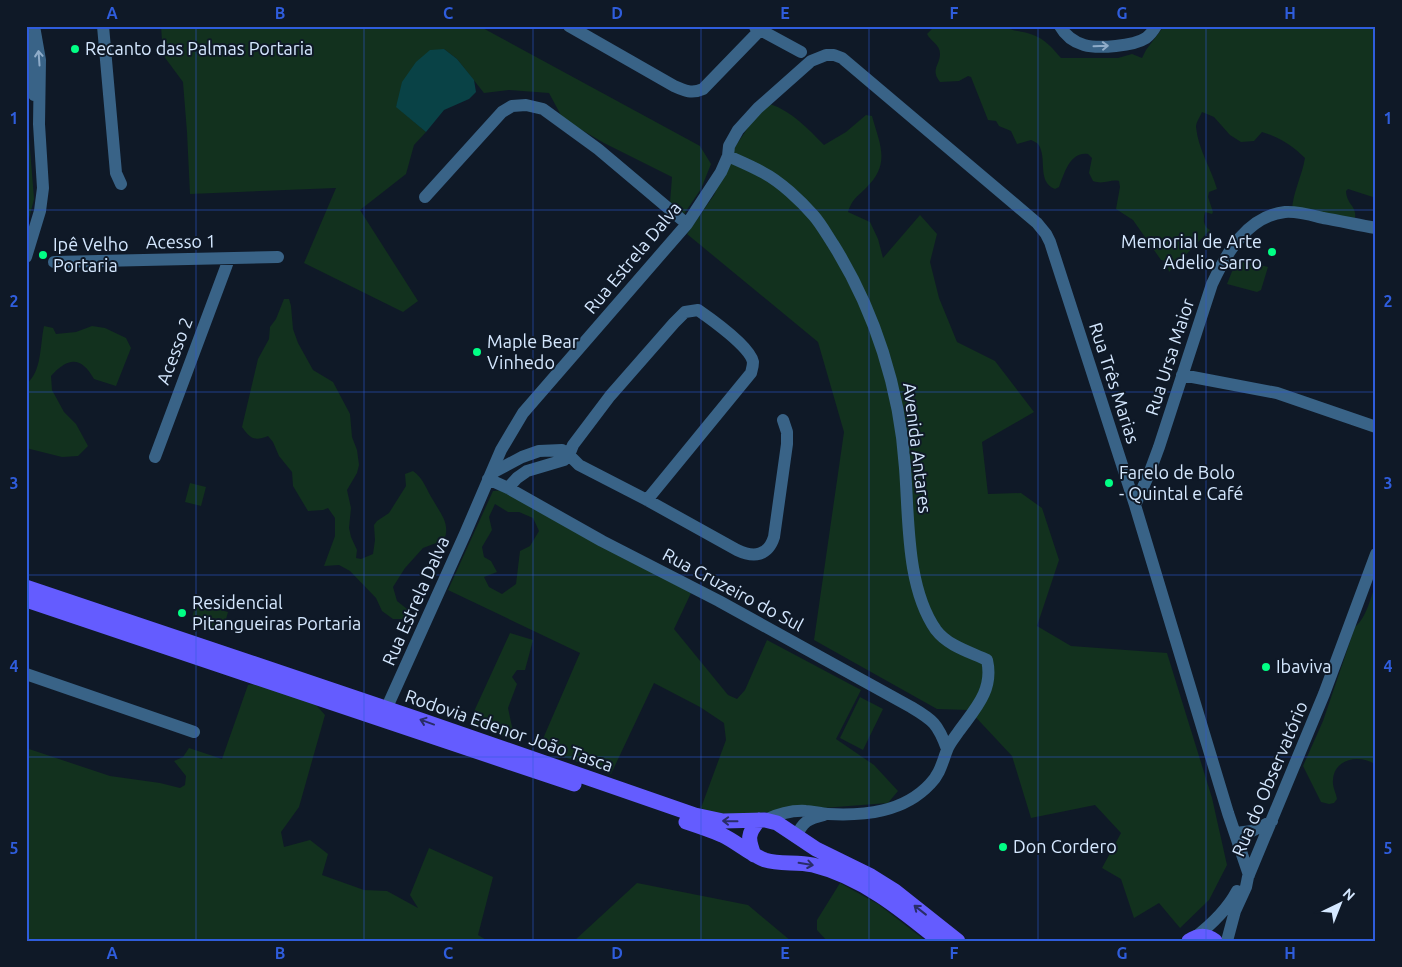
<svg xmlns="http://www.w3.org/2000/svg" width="1402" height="967" viewBox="0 0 1402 967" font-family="Ubuntu,sans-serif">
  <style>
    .green { fill: #12311e; fill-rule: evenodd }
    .water { fill: #094246 }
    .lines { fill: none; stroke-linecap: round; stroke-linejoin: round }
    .minor { stroke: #396387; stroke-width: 12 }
    .major { stroke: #645cff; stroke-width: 15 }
    .oneway { stroke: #8facc9 }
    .oneway2 { stroke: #292d68 }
    .grid { fill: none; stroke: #2f5ddc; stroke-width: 1; stroke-opacity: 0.55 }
    .poi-dot { fill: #01ff85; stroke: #0f1927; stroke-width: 2 }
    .labels { text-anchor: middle; stroke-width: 4; stroke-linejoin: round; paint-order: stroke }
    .poi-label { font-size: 18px; fill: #d5e8ff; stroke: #0f1927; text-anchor: start }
    .street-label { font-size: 18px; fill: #d5e8ff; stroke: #0f1927 }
    .neatline { fill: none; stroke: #2f5ddc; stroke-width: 2 }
    .grid-label { font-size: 16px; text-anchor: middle; font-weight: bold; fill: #2f5ddc }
  </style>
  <rect width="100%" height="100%" fill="#0f1927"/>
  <path class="green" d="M 161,26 L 479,26 L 700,146 L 711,164 L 701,189 L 684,214 L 670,203 L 672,177 L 604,143 L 563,119 L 549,93 L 509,90 L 484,93 L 457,59 L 444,49 L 396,106 L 426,132 L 414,145 L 406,174 L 360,210 L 418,301 L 403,312 L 304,263 L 336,188 L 190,194 L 187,132 L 183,82 L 163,55 Z
    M 935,26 L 1004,26 C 1011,31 1015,30 1023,32 C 1042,36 1049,44 1061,58 L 1118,58 L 1132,54 L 1142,58 L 1146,50 L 1164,26 L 1376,26 L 1376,198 L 1348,189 L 1346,191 C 1347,206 1357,205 1355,219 L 1292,210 C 1293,192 1302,176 1305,158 C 1292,145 1279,137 1262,132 L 1254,141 L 1241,142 L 1230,135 L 1214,117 L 1202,112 C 1200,117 1196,122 1196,127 C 1198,149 1211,168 1217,189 L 1209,192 L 1208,197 L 1213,212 L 1212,214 L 1205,212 C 1203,219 1203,226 1210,230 L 1169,272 L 1166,261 L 1161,260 L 1133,220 L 1116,209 L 1120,187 L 1119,181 C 1110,179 1104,185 1093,181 L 1089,173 L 1092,158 L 1088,154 C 1070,151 1064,174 1059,187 L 1055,189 C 1036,182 1048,157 1038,144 C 1036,142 1033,141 1031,140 L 1017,144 L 1011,131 L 999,126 L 996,121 L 988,120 L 971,77 L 968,76 L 959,81 L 940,82 C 930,70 940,65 940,54 C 940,44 931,42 927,34 Z
    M 26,99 L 34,199 L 26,231 Z
    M 770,104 C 793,112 807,128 824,145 L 846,132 L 866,115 L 872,116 C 880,145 891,164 866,188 C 856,198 853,198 848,212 L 870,222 L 878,239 L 883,258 L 920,215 L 937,234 L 930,262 L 939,298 L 957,342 L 995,361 L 1034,412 L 982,442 L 988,494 L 1021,493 L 1042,508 L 1059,560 L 1037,626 L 1071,646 L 1167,653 L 1212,798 L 1227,865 L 1209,900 L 1180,928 L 1159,903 L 1134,918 L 1121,879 L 1102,868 L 1121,833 L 1095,805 L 1031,818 L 1012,756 L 969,710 L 937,709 L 814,640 L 844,432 L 818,342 L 687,234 L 714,195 L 735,147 L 751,123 Z
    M 1237,259 L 1268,267 L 1261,290 L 1257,292 L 1227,284 Z
    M 284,299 L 289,299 L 291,306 L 293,329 L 298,343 L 313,370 L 333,382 L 350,414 L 352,437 L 357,450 L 359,465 L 357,473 L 347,490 L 351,508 L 349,528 L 351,537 L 357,550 L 356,558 L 361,559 L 373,554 L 375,540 L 374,525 L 377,521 L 389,513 L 406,486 L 405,474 L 413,471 C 424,479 426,489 433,500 C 440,513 451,524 444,540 L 423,548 L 405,568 L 393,587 L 397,601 L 407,609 L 406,619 L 393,619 L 382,611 L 376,598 L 350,571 L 339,565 L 324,566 L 335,536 L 335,518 L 328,508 L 323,510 L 308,511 L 293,486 L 292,472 L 279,456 L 273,442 L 268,436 C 254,442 250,438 242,427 L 258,359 L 269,339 L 270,327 L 276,319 Z
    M 44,326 L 53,328 L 56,334 L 76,332 L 92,326 L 105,328 L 126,338 L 131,348 L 116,386 L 94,379 C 81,356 68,357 51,376 L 52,390 L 64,412 L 76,424 L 88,446 L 78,456 L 62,457 L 26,448 L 26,384 C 42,373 40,344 44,326 Z
    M 190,483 L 206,487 L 201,506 L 185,502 Z
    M 504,490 L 691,593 L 674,629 L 728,695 L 737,699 L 745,690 L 767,640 L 861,690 L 836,739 L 874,765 L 898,791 L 888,803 L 823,808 L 789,809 L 746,815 L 710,813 L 701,808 L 726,740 L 724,723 L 700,707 L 654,683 L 611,774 L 539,748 L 580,653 L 448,590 L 493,491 ZM 495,504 L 508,512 L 519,512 L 533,518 L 539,531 L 530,546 L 520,551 L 516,584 L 502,594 L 489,587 L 484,577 L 497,572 L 491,561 L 484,557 L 482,547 L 492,530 L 489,517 Z
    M 1376,583 L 1376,765 C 1361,754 1334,758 1333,780 C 1332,786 1336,793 1337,799 L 1334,803 L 1329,804 L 1321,802 L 1303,766 L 1323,721 L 1355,627 C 1367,617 1371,596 1376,583 Z
    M 196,603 L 228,612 L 223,630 L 191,622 Z
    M 510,633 L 533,640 L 525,670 L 517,670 L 512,677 L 517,684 L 508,708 L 515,741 L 472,724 L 471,718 Z
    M 256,684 L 316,705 L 325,715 L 299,807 L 281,832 L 284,847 L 310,840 L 328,854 L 322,875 L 364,890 L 387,891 L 418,908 L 410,895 L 429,848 L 493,877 L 478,935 L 488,941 L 26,941 L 26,748 L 110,776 L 160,783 L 180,788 L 185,785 L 186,776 L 174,761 L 183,757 L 189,748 L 222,759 L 248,685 Z
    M 860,697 L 883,709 L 863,750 L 840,738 Z
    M 637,883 L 748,905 L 791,941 L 574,941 Z
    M 840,883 L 878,904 L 926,941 L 827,941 L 817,930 L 817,920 Z"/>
  <path class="water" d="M 444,49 L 457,59 L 474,80 L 476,92 L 469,99 L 444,110 L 426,132 L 396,107 L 402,82 L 416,62 L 430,50 Z"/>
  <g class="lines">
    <path class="minor" d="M 103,26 L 116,173 L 121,184
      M 569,26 L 674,86 C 685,91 692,94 703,89 L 764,26
      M 1060,26 C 1065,35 1074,42 1084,45 C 1098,49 1134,46 1146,38 C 1150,35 1153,31 1156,26
      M 755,27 L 801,52
      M 26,38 L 29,68 L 34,95
      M 728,156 C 739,161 751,166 762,172 C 780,181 801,201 814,216 C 821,224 827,235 833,244 C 875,311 900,390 905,468 C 909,519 906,587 936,630 C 948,646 970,652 987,660 C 994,690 975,709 959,731 C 955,737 949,744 947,750 C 942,763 940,774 930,784 C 904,812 865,816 828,814 C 821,814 813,811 806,811 C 791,810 778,814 765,820
      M 425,197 L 502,112 L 512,106 L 526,105 L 543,109 L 598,149 L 687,224
      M 26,257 L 40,211 L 43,188 L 39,124 L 40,60 L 34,26
      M 54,262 L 278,257
      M 1182,375 L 1277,393 L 1376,427
      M 155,457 L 229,259
      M 492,473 L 522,457 L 539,451 L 562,450 L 569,455 L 579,465 L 647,500 L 737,550 C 754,558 768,556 774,537 L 787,444 L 787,432 L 783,420
      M 488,479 L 508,488 L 602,541 L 719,601 L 911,707 C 933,720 938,724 947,749
      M 508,488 L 517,478 L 527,471 L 564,460 L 569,455 L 573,445 L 610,396 L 674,323 L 685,312 L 698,310 C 711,319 750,347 753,362 C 753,366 752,369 751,373 L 647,500
      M 1135,505 L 1149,474 L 1159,447 L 1212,284 C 1226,254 1247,216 1285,212 C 1297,211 1311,215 1323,218 C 1341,221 1358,225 1376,228
      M 26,674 L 194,732
      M 383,716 L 465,534 L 501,450 L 523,413 L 687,224 L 721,172 L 728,156 L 729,146 L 738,130 L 758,108 L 811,61 L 826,55 L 834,55 L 842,58 L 1037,223 L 1046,234 L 1050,242 L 1135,505 L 1228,813 L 1249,875
      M 1236,833 L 1252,831 L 1272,821
      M 796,837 C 803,821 808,819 824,815
      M 1194,938 C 1211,925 1227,910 1237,891
      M 1227,941 L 1235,911 L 1246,887 L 1248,877 L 1324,694 L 1376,554"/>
    <path class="major" d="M 26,587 L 418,719 L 695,815 L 723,821 L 765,820 L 777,823 L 816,849 L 871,876 L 895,891 L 958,941
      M 26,600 L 574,784
      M 686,822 C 698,826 710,830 722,835 C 737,842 749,854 765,860 C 780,865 797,861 813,865 C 862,877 902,910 940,941
      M 754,855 C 748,839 747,834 759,820
      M 1189,941 C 1198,935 1207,935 1215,941"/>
  </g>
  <defs><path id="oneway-shaft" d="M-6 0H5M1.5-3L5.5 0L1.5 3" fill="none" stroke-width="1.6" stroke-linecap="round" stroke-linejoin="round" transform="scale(1.25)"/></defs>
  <g class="oneway">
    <use href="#oneway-shaft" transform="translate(1101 46) rotate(-2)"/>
    <use href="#oneway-shaft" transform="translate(39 58) rotate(-94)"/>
  </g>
  <g class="oneway2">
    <use href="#oneway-shaft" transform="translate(427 722) rotate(-160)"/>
    <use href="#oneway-shaft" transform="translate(730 821) rotate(-179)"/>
    <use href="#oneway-shaft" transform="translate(806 864) rotate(9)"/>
    <use href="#oneway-shaft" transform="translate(920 910) rotate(-142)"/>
  </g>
  <path class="grid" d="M 196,26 L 196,941M 364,26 L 364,941M 533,26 L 533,941M 701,26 L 701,941M 869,26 L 869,941M 1038,26 L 1038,941M 1206,26 L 1206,941M 26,210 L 1376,210M 26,392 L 1376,392M 26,575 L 1376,575M 26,757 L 1376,757"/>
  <g class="poi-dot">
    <circle cx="75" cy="49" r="5"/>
    <circle cx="1272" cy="252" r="5"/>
    <circle cx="43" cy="255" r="5"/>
    <circle cx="477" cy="352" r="5"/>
    <circle cx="1109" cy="483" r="5"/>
    <circle cx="182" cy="613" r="5"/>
    <circle cx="1266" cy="667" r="5"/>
    <circle cx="1003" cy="847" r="5"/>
  </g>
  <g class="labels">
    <g class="poi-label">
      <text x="85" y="55">Recanto das Palmas Portaria</text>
      <text x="1262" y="248" text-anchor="end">Memorial de Arte<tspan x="1262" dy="21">Adelio Sarro</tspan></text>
      <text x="53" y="251">Ipê Velho<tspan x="53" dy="21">Portaria</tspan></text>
      <text x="487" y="348">Maple Bear<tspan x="487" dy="21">Vinhedo</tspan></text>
      <text x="1119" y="479">Farelo de Bolo<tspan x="1119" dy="21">- Quintal e Café</tspan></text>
      <text x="192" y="609">Residencial<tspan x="192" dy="21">Pitangueiras Portaria</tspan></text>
      <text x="1276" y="673">Ibaviva</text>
      <text x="1013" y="853">Don Cordero</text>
    </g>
    <g class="street-label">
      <text transform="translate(181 242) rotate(-1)" y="6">Acesso 1</text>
      <text transform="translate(633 258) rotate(-50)" y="6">Rua Estrela Dalva</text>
      <text transform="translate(175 351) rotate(-69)" y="6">Acesso 2</text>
      <text transform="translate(1170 357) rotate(-72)" y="6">Rua Ursa Maior</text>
      <text transform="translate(1114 383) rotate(72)" y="6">Rua Três Marias</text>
      <text transform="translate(917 448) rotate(83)" y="6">Avenida Antares</text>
      <text transform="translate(733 590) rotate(28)" y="6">Rua Cruzeiro do Sul</text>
      <text transform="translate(416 601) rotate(-66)" y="6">Rua Estrela Dalva</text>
      <text transform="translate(509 731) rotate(19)" y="6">Rodovia Edenor João Tasca</text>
      <text transform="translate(1270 779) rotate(-67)" y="6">Rua do Observatório</text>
    </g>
  </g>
  <rect width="1402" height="967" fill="none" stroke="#0f1927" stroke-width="55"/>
  <g transform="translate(1340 904) rotate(43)" stroke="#0f1927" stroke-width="4" paint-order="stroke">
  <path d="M0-4L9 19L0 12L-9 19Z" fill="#d5e8ff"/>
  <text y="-8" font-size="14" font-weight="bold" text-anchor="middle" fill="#d5e8ff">N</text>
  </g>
  <rect x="28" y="28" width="1346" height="912" class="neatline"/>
  <g class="grid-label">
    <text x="112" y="19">A</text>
    <text x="280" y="19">B</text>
    <text x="448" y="19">C</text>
    <text x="617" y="19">D</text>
    <text x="785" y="19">E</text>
    <text x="954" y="19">F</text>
    <text x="1122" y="19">G</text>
    <text x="1290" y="19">H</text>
    <text x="14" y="124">1</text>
    <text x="1388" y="124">1</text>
    <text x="14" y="307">2</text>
    <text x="1388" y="307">2</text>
    <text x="14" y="489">3</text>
    <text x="1388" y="489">3</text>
    <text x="14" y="672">4</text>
    <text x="1388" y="672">4</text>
    <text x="14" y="854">5</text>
    <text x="1388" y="854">5</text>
    <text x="112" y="959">A</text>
    <text x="280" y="959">B</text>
    <text x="448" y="959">C</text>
    <text x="617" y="959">D</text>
    <text x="785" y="959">E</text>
    <text x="954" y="959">F</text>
    <text x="1122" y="959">G</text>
    <text x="1290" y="959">H</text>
  </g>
</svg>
